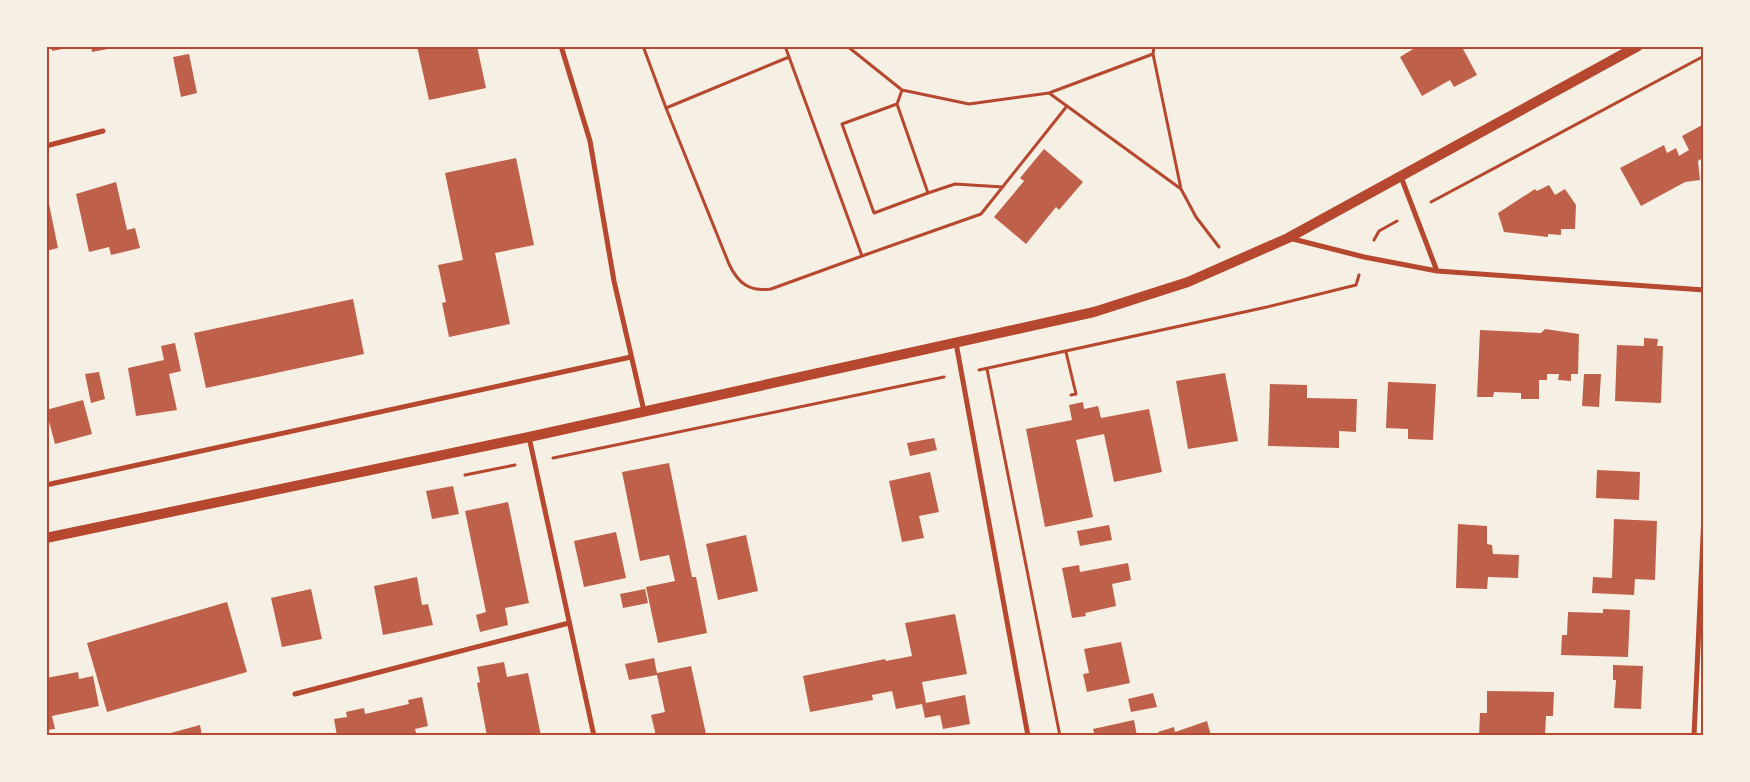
<svg xmlns="http://www.w3.org/2000/svg" width="1750" height="782" viewBox="0 0 1750 782" font-family="Roboto,sans-serif">
  <style>
    .building { fill: #bf614a }
    .lines { fill: none; stroke-linecap: round; stroke-linejoin: round }
    .path { stroke: #b5482f; stroke-width: 3 }
    .minor { stroke: #b5482f; stroke-width: 5 }
    .secondary { stroke: #b5482f; stroke-width: 10 }
    .neatline { fill: none; stroke: #b5482f; stroke-width: 2 }
  </style>
  <rect width="100%" height="100%" fill="#f6efe4"/>
  <path class="building" d="M 51,46 L 73,46 L 73,47 L 52,51 Z
    M 91,46 L 113,46 L 113,48 L 92,52 Z
    M 417,46 L 477,46 L 486,88 L 429,100 Z
    M 1418,46 L 1468,46 L 1463,49 L 1477,75 L 1454,87 L 1450,80 L 1422,96 L 1400,57 Z
    M 189,54 L 197,93 L 181,97 L 173,57 Z
    M 1704,124 L 1704,157 L 1698,161 L 1700,180 L 1685,182 L 1641,206 L 1620,168 L 1664,145 L 1667,153 L 1676,148 L 1679,156 L 1689,150 L 1682,136 Z
    M 1044,149 L 1083,182 L 1059,210 L 1056,207 L 1026,244 L 994,217 L 1024,181 L 1020,178 Z
    M 516,158 L 534,245 L 495,253 L 510,324 L 449,337 L 442,303 L 446,302 L 438,265 L 463,260 L 445,173 Z
    M 116,182 L 127,230 L 135,228 L 140,248 L 111,255 L 109,247 L 89,252 L 76,194 Z
    M 1549,185 L 1555,195 L 1565,189 L 1576,205 L 1575,229 L 1561,229 L 1561,235 L 1548,234 L 1548,237 L 1504,232 L 1498,213 L 1535,189 L 1537,191 Z
    M 46,204 L 49,204 L 58,248 L 46,251 Z
    M 353,299 L 364,354 L 206,388 L 194,333 Z
    M 1545,329 L 1579,334 L 1578,374 L 1571,374 L 1571,381 L 1558,380 L 1559,374 L 1547,374 L 1547,380 L 1539,380 L 1539,399 L 1521,399 L 1521,393 L 1494,392 L 1493,397 L 1477,397 L 1480,330 L 1541,333 Z
    M 1644,338 L 1658,339 L 1657,346 L 1663,346 L 1661,403 L 1615,401 L 1617,345 L 1644,346 Z
    M 175,343 L 181,371 L 169,374 L 177,410 L 136,416 L 128,368 L 164,360 L 161,346 Z
    M 99,372 L 105,399 L 91,403 L 85,374 Z
    M 1225,373 L 1238,441 L 1188,449 L 1176,381 Z
    M 1584,374 L 1601,374 L 1599,407 L 1582,406 Z
    M 1388,382 L 1436,384 L 1433,440 L 1408,439 L 1408,429 L 1386,428 Z
    M 1270,384 L 1307,385 L 1307,398 L 1357,399 L 1356,432 L 1339,431 L 1339,448 L 1268,446 Z
    M 83,400 L 92,434 L 55,444 L 46,410 Z
    M 1083,402 L 1084,409 L 1098,406 L 1101,418 L 1149,409 L 1162,472 L 1114,482 L 1104,434 L 1076,440 L 1093,517 L 1045,527 L 1026,429 L 1072,420 L 1069,405 Z
    M 934,438 L 937,450 L 910,456 L 907,443 Z
    M 669,463 L 692,577 L 696,577 L 707,633 L 658,643 L 646,587 L 675,581 L 669,555 L 640,561 L 622,472 Z
    M 1597,470 L 1640,472 L 1639,500 L 1596,498 Z
    M 930,472 L 939,512 L 919,516 L 924,538 L 902,542 L 889,481 Z
    M 453,486 L 459,514 L 432,519 L 426,491 Z
    M 508,502 L 529,603 L 505,608 L 508,625 L 480,632 L 476,615 L 486,612 L 465,511 Z
    M 1614,519 L 1657,521 L 1655,580 L 1635,579 L 1634,595 L 1592,593 L 1593,577 L 1612,578 Z
    M 1458,524 L 1487,526 L 1487,544 L 1492,545 L 1493,554 L 1519,555 L 1518,578 L 1488,577 L 1487,589 L 1456,588 Z
    M 1109,525 L 1112,540 L 1080,546 L 1077,531 Z
    M 616,532 L 626,578 L 584,587 L 574,541 Z
    M 746,535 L 758,591 L 718,600 L 706,544 Z
    M 1128,563 L 1131,580 L 1112,584 L 1116,606 L 1085,613 L 1086,616 L 1072,618 L 1062,568 L 1079,565 L 1080,572 Z
    M 417,577 L 422,605 L 428,604 L 433,625 L 383,635 L 374,586 Z
    M 311,589 L 322,639 L 282,647 L 271,598 Z
    M 645,589 L 648,603 L 623,608 L 620,594 Z
    M 227,602 L 247,672 L 107,712 L 87,643 Z
    M 1603,609 L 1630,610 L 1628,657 L 1561,655 L 1562,635 L 1567,635 L 1568,612 L 1603,613 Z
    M 955,614 L 967,674 L 922,682 L 926,703 L 965,695 L 970,724 L 943,729 L 940,715 L 925,718 L 922,704 L 896,709 L 892,691 L 872,695 L 873,700 L 810,712 L 803,676 L 885,659 L 886,661 L 912,656 L 905,623 Z
    M 1121,642 L 1130,683 L 1087,692 L 1083,674 L 1089,673 L 1084,649 Z
    M 654,658 L 657,673 L 691,666 L 706,734 L 656,736 L 651,715 L 665,712 L 657,675 L 629,680 L 625,664 Z
    M 504,662 L 507,677 L 528,673 L 541,736 L 487,736 L 477,683 L 480,682 L 477,667 Z
    M 1613,665 L 1643,666 L 1641,709 L 1614,708 L 1616,680 L 1613,680 Z
    M 78,672 L 79,679 L 93,676 L 99,706 L 52,716 L 55,729 L 46,730 L 46,678 Z
    M 1487,691 L 1554,692 L 1553,716 L 1546,716 L 1545,736 L 1479,736 L 1480,713 L 1487,713 Z
    M 1153,693 L 1157,707 L 1131,712 L 1128,699 Z
    M 422,697 L 428,726 L 415,729 L 417,736 L 337,736 L 334,719 L 347,717 L 346,712 L 364,708 L 365,714 L 409,704 L 408,700 Z
    M 1134,720 L 1137,736 L 1095,736 L 1093,729 Z
    M 1207,721 L 1211,736 L 1160,736 L 1158,732 L 1174,727 L 1175,732 Z
    M 200,725 L 202,736 L 167,736 L 167,734 Z"/>
  <g class="lines">
    <path class="path" d="M 643,46 L 666,108 L 789,57 L 785,46
      M 847,46 L 902,90 L 969,104 L 1049,93 L 1153,54 L 1154,46
      M 1153,54 L 1181,189 L 1196,217 L 1219,247
      M 1049,93 L 1181,189
      M 897,104 L 928,193 L 874,213 L 842,124 L 897,104 L 902,90
      M 666,108 L 729,264 C 738,283 749,292 771,289 L 862,256 L 789,57
      M 928,193 L 955,184 L 1003,187
      M 1431,202 L 1704,56
      M 1374,240 L 1379,231 L 1397,221
      M 862,256 L 981,214 L 1067,106
      M 1066,352 L 1076,394 L 1071,395
      M 987,369 L 1060,736
      M 979,370 L 1267,307 L 1356,285 L 1359,275
      M 553,458 L 944,377
      M 465,475 L 515,465"/>
    <path class="minor" d="M 561,46 L 590,141 L 614,281 L 644,411
      M 46,146 L 103,131
      M 1401,177 L 1437,271
      M 1289,238 L 1364,257 L 1437,271 L 1704,290
      M 956,343 L 1028,736
      M 529,437 L 594,736
      M 46,485 L 631,357
      M 295,694 L 569,623
      M 1694,736 L 1704,514"/>
    <path class="secondary" d="M 46,538 L 529,437 L 1094,312 L 1188,282 L 1288,238 L 1638,46"/>
  </g>
  <rect width="1750" height="782" fill="none" stroke="#f6efe4" stroke-width="95"/>
  <rect x="48" y="48" width="1654" height="686" class="neatline"/>
</svg>
